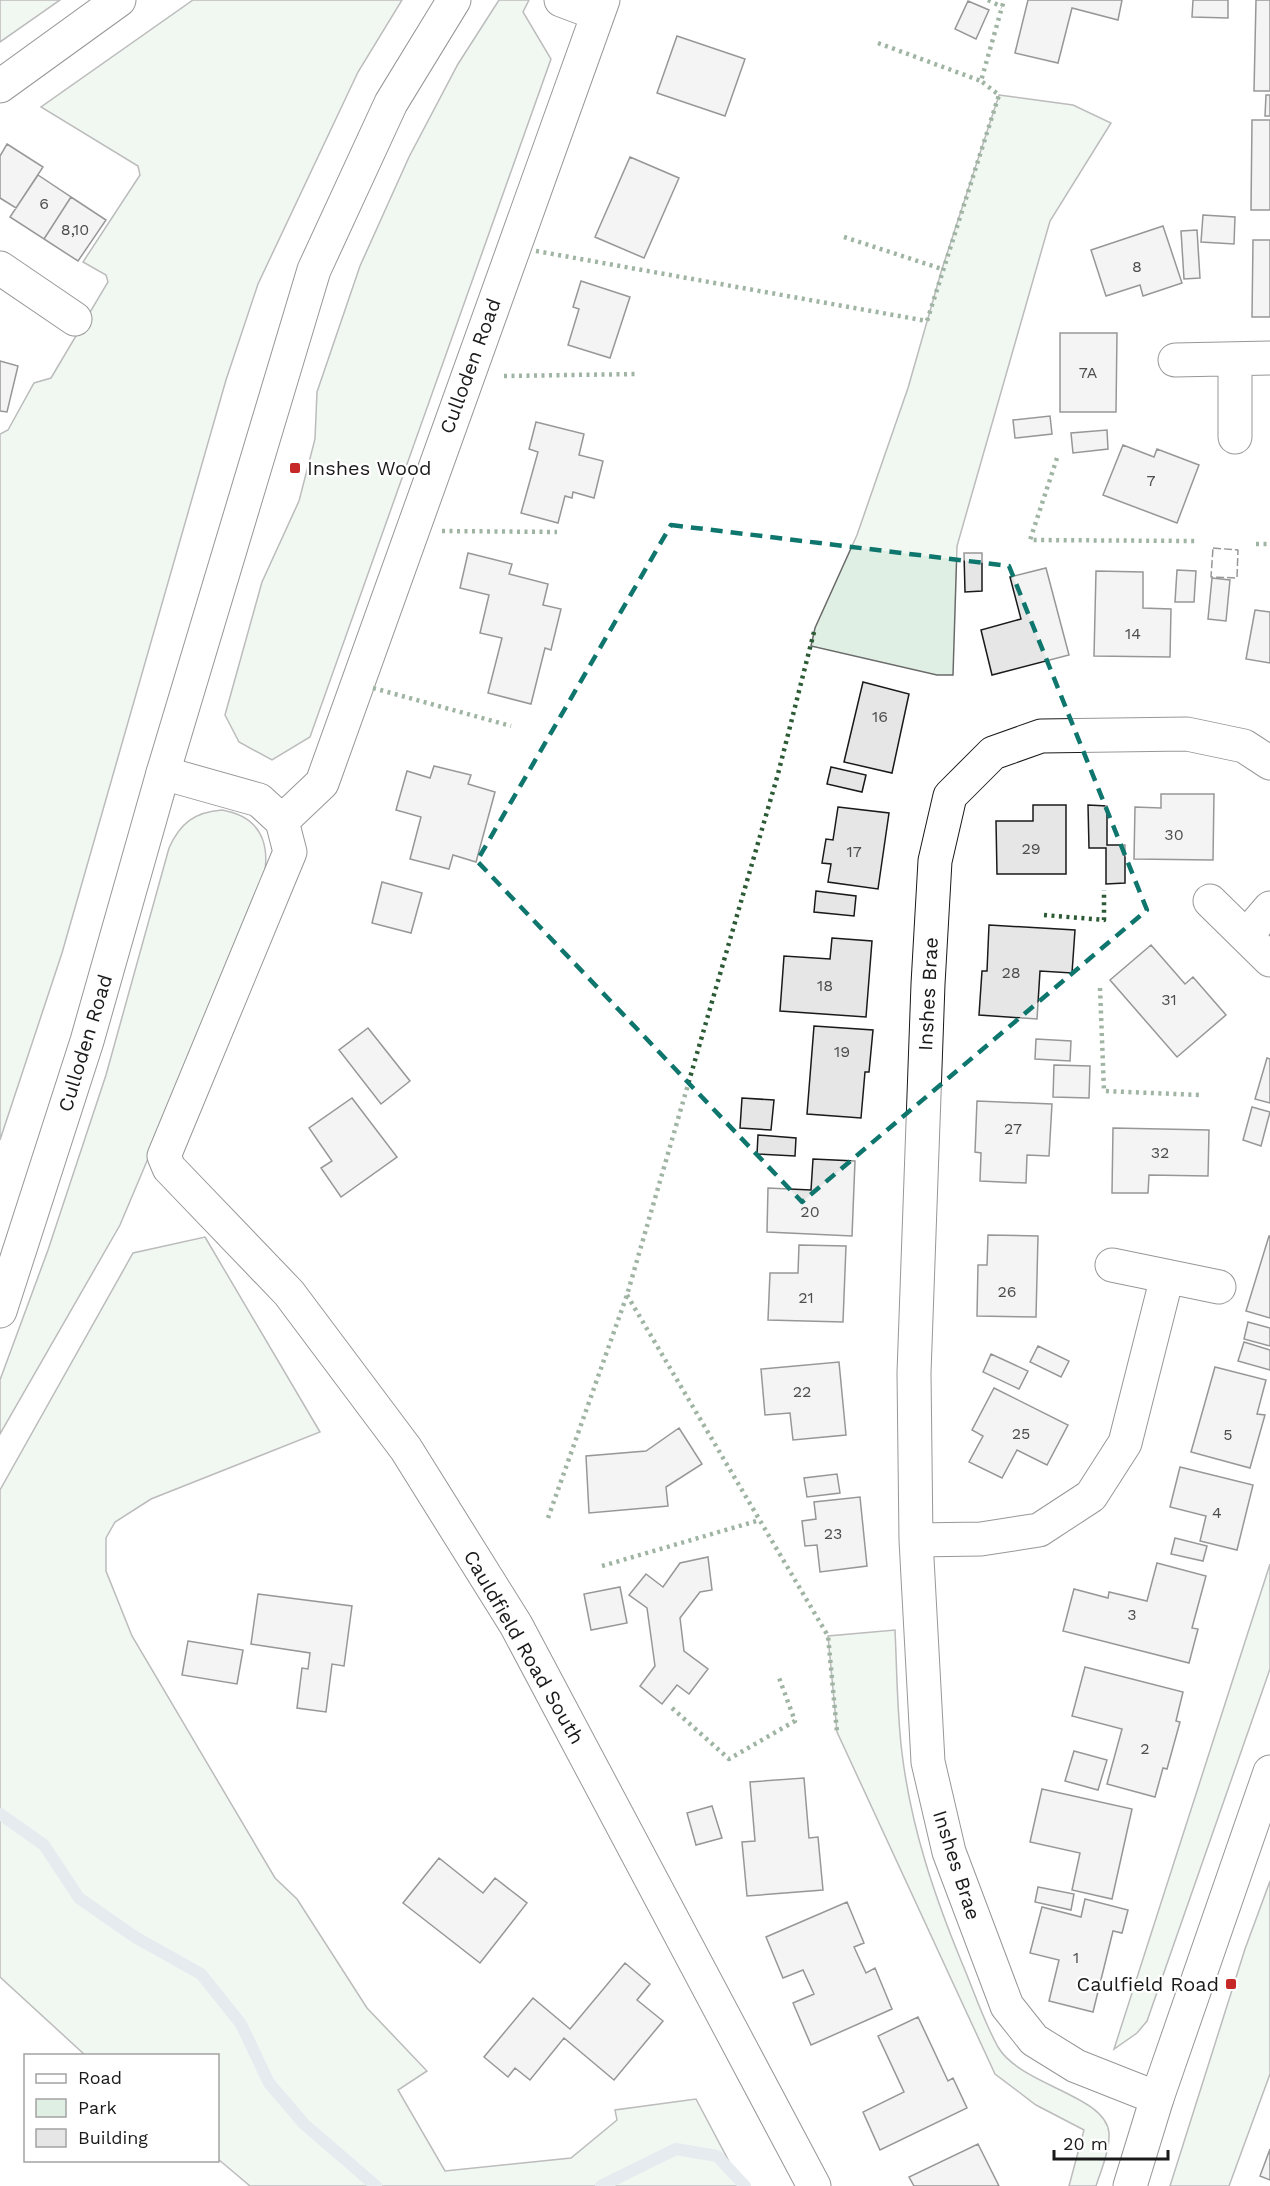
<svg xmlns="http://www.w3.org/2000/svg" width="1270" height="2186" viewBox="0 0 1270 2186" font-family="'Work Sans',sans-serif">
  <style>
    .green { fill: #e0efe3; stroke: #6a6a6a; stroke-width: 1.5 }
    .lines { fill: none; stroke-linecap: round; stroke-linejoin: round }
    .stream { stroke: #c6d2dc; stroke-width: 12 }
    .building { fill: #e6e6e6; stroke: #1a1a1a; stroke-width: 1.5 }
    .minor-casing { stroke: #1a1a1a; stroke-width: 35 }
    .tertiary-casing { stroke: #1a1a1a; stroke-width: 35 }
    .secondary-casing { stroke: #1a1a1a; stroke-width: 35 }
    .minor { stroke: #fff; stroke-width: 33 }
    .tertiary { stroke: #fff; stroke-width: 33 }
    .secondary { stroke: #fff; stroke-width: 33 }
    .hedge { stroke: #2b5a34; stroke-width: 4.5; stroke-dasharray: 3 4.5; stroke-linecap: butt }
    .fence { stroke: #1a1a1a; stroke-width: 1.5; stroke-dasharray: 8 3; stroke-linecap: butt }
    .marked { fill: none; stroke: #0f766e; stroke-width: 4.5; stroke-dasharray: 12 8; stroke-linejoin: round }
    .poi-dot { fill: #c62828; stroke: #fff; stroke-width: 2 }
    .labels { text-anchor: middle; stroke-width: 4.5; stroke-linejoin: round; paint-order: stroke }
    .number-label { font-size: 16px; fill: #4d4d4d }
    .street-label { font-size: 20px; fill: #1a1a1a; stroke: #fff }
    .poi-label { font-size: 20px; fill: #1a1a1a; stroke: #fff; text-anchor: start }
  </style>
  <rect width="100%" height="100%" fill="#fff"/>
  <path class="green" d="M 0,0 L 60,0 L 0,42 Z
    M 193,0 L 402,0 L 358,72 L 258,284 L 226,380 L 62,953 L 0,1140 L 0,434 L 8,430 L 34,383 L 51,378 L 108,282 L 106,275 L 83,262 L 140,175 L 138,166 L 41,107 Z
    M 499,0 L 529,0 L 523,12 L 551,59 L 310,737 L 272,760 L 239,742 L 225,715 L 262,582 L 299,501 L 315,439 L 317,392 L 360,266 L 409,157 L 458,64 Z
    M 999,95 L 1073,105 L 1111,123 L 1050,221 L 957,546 L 953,675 L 937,675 L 811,646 L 815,628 L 857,535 L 908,388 L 942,269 Z
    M 222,810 C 268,818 272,854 260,893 L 120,1225 L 0,1434 L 0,1380 L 48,1250 L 106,1075 L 169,848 C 180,823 195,812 222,810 Z
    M 205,1237 L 320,1432 L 151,1499 L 115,1522 L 106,1538 L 106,1571 L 132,1636 L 275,1878 L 297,1899 L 367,2008 L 427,2071 L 398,2090 L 445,2171 L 571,2158 L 617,2120 L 615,2110 L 696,2099 L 742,2186 L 250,2186 L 218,2159 L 218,2056 L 85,2055 L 0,1977 L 0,1490 L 133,1253 Z
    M 1270,1564 L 1270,1669 L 1147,2021 L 1137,2033 L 1114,2049 Z
    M 895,1630 C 897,1671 897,1713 902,1753 C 911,1827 934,1895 962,1963 C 974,1991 983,2020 998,2047 C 1021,2086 1106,2095 1109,2133 C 1110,2149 1101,2171 1096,2186 L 1069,2186 L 1084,2130 L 1036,2105 L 995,2074 L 837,1732 L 828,1636 Z
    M 1270,1881 L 1270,2074 L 1229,2186 L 1170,2186 L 1245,1949 Z"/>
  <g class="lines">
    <path class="stream" d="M 0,1814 L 44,1845 L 79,1898 L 135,1937 L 201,1974 L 241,2024 L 269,2083 L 304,2124 L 376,2186
      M 601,2186 L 676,2149 L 717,2156 L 745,2186"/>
  </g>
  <path class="building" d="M 1028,0 L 1122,0 L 1118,20 L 1072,8 L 1058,63 L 1015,53 Z
    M 1193,0 L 1228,0 L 1228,18 L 1192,17 Z
    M 1256,0 L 1270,0 L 1270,91 L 1254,91 Z
    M 968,1 L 989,10 L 976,39 L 955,29 Z
    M 677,36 L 745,59 L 725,116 L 657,93 Z
    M 1266,95 L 1270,95 L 1270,116 L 1265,116 Z
    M 1252,120 L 1270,120 L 1270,210 L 1251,210 Z
    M 7,144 L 43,167 L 16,208 L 0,198 L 0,156 Z
    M 630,157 L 679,178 L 644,258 L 595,237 Z
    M 38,175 L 71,197 L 44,239 L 10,217 Z
    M 71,197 L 106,220 L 78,261 L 44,239 Z
    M 1203,215 L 1235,217 L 1234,244 L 1201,242 Z
    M 1163,226 L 1182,283 L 1143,296 L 1140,285 L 1106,296 L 1091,250 Z
    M 1197,230 L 1200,278 L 1184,279 L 1181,231 Z
    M 1253,240 L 1270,240 L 1270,317 L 1252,317 Z
    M 581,281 L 630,297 L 610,358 L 568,345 L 579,309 L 573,307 Z
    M 1060,333 L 1117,333 L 1116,412 L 1060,412 Z
    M 0,361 L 18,366 L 7,412 L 0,411 Z
    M 1050,416 L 1052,434 L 1015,438 L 1013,420 Z
    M 536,422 L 584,434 L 579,455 L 603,461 L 594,498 L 573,492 L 572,498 L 565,496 L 558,523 L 521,513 L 538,452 L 529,449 Z
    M 1107,430 L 1108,449 L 1073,453 L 1071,433 Z
    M 1123,445 L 1154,457 L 1157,449 L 1199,465 L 1177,523 L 1103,495 Z
    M 468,553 L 512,564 L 509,574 L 548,584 L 543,605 L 561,609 L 551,650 L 545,648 L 531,704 L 488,693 L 502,638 L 480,633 L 489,595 L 460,588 Z
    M 964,553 L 982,553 L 982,591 L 965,592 Z
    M 1046,568 L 1069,655 L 992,675 L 981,630 L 1021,619 L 1010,577 Z
    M 1177,570 L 1196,571 L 1194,602 L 1175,602 Z
    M 1096,571 L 1143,572 L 1143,608 L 1171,609 L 1170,657 L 1094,656 Z
    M 1212,578 L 1230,580 L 1226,621 L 1208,619 Z
    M 1255,610 L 1270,612 L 1270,663 L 1246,659 Z
    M 863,682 L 909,694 L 892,773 L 844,762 Z
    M 434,766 L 471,775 L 468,784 L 495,792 L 476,862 L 453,855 L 449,869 L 410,859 L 421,817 L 396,810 L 407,771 L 430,778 Z
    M 831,767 L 866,775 L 862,792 L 827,784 Z
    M 1161,794 L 1214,794 L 1213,860 L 1134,859 L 1135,807 L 1161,808 Z
    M 1033,805 L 1066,805 L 1066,874 L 997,874 L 996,821 L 1033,821 Z
    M 1088,805 L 1107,806 L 1107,845 L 1125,845 L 1125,883 L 1106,884 L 1106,848 L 1089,848 Z
    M 838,807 L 889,813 L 878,889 L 828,882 L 831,864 L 822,863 L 826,839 L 833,840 Z
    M 382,882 L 422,893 L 411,933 L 372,923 Z
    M 816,891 L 856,896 L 854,916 L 814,912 Z
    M 989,925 L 1075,930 L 1072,973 L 1040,971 L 1037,1019 L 979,1015 L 982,971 L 987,971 Z
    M 832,938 L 872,941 L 866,1017 L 780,1011 L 784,956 L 830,959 Z
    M 1151,945 L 1185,984 L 1193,977 L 1226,1015 L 1177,1057 L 1110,980 Z
    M 814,1026 L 873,1030 L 869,1072 L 865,1072 L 861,1118 L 807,1114 Z
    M 368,1028 L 410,1081 L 381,1104 L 339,1050 Z
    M 1036,1039 L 1071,1041 L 1070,1061 L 1035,1059 Z
    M 1267,1058 L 1270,1059 L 1270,1103 L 1255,1099 Z
    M 1054,1065 L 1090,1066 L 1089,1098 L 1053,1097 Z
    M 352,1098 L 397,1157 L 341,1197 L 321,1168 L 332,1161 L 309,1128 Z
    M 742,1098 L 774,1100 L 771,1130 L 740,1128 Z
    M 977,1101 L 1052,1104 L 1049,1156 L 1027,1155 L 1026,1183 L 980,1181 L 981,1153 L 975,1152 Z
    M 1252,1107 L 1270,1112 L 1261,1146 L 1243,1140 Z
    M 1113,1128 L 1209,1130 L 1208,1176 L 1149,1175 L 1148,1193 L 1112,1193 Z
    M 758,1135 L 796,1138 L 795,1156 L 757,1154 Z
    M 813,1159 L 855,1161 L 852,1236 L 767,1232 L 768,1188 L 811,1190 Z
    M 988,1235 L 1038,1236 L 1036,1317 L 977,1316 L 978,1265 L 987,1265 Z
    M 1269,1236 L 1270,1236 L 1270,1318 L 1246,1311 Z
    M 799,1245 L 846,1246 L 843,1322 L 768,1320 L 770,1273 L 798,1273 Z
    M 1248,1322 L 1270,1328 L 1270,1346 L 1244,1339 Z
    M 1244,1342 L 1270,1350 L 1270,1370 L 1238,1361 Z
    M 1038,1346 L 1069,1361 L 1061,1377 L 1030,1362 Z
    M 991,1354 L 1028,1371 L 1019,1389 L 983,1372 Z
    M 839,1362 L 846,1435 L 793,1440 L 790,1413 L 765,1415 L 761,1369 Z
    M 1215,1367 L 1266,1380 L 1257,1414 L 1265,1415 L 1250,1468 L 1191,1452 Z
    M 994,1388 L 1068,1425 L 1047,1465 L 1017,1450 L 1002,1478 L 969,1462 L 983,1436 L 972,1430 Z
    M 679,1428 L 702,1464 L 666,1487 L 668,1506 L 589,1513 L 586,1456 L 646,1451 Z
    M 1180,1467 L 1253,1485 L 1237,1550 L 1200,1541 L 1206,1516 L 1170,1507 Z
    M 837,1474 L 840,1493 L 807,1497 L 804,1478 Z
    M 860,1497 L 867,1566 L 820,1572 L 817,1545 L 805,1546 L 802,1521 L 816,1519 L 814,1502 Z
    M 1175,1538 L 1207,1546 L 1203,1561 L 1171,1554 Z
    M 708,1557 L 712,1590 L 700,1592 L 680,1618 L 684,1651 L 708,1669 L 689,1694 L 677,1685 L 662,1704 L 640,1686 L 655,1666 L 647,1608 L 629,1595 L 646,1574 L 663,1587 L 680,1563 Z
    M 1157,1563 L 1206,1576 L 1192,1628 L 1198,1629 L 1189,1663 L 1063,1631 L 1074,1589 L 1108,1598 L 1109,1592 L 1147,1601 Z
    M 620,1587 L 627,1623 L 591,1630 L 584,1594 Z
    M 258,1594 L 352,1606 L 344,1666 L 332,1664 L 326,1712 L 297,1708 L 302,1668 L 308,1669 L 310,1653 L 251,1644 Z
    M 188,1641 L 243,1650 L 237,1684 L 182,1675 Z
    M 1085,1667 L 1183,1692 L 1176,1721 L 1180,1722 L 1167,1769 L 1163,1768 L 1155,1797 L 1107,1784 L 1122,1729 L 1072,1716 Z
    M 1074,1751 L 1107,1760 L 1098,1790 L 1065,1781 Z
    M 804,1778 L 809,1838 L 818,1837 L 823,1890 L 747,1896 L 742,1842 L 755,1841 L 750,1782 Z
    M 1042,1789 L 1132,1809 L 1112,1899 L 1072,1890 L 1080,1853 L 1030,1842 Z
    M 712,1806 L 722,1838 L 696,1845 L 687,1813 Z
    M 439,1858 L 483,1893 L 495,1878 L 527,1903 L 480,1963 L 403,1903 Z
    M 1038,1887 L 1074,1894 L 1071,1910 L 1035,1902 Z
    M 1085,1899 L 1128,1910 L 1122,1933 L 1113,1931 L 1093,2012 L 1049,2001 L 1059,1960 L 1030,1953 L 1042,1907 L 1081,1917 Z
    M 847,1902 L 864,1943 L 854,1947 L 866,1973 L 875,1968 L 892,2009 L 811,2045 L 793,2003 L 814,1994 L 803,1970 L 783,1978 L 766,1937 Z
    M 625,1963 L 650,1984 L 637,2000 L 663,2021 L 614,2080 L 564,2038 L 530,2080 L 515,2068 L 508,2077 L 484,2057 L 533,1998 L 570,2029 Z
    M 918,2017 L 948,2081 L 953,2078 L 967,2108 L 880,2150 L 863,2112 L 904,2092 L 878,2036 Z
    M 978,2144 L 999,2186 L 914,2186 L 909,2177 Z
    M 1270,2149 L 1270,2180 L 1260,2176 Z"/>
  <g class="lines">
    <defs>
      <path id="minor" d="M 561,0 L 598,14
        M 0,86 L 119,0
        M 0,268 L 75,319
        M 1175,360 L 1270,358
        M 1235,437 L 1235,359
        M 163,773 L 259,800 L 282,821 L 290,852 L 164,1156 L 169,1168 L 289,1293 L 406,1449 L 516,1625 L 814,2186
        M 282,821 L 322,783 L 603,0
        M 1210,901 L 1270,960
        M 1246,936 L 1270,908
        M 1112,1265 L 1219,1287
        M 916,1540 L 981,1539 L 1039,1530 L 1091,1496 L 1125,1443 L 1167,1277
        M 1157,2098 L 1076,2066 L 1034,2040 L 1007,2006 L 949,1852 L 928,1762 L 916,1540 L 914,1373 L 928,984 L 935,861 L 950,796 L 993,753 L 1041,736 L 1187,734 L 1244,746 L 1270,763"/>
      <path id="tertiary" d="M 1130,2186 L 1157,2098 L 1270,1772"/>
      <path id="secondary" d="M 0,1311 L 87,1041 L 163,773 L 314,270 L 391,103 L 454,0"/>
    </defs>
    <use href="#minor" class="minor-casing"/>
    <use href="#tertiary" class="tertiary-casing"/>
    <use href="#secondary" class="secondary-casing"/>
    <use href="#minor" class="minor"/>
    <use href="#tertiary" class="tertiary"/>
    <use href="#secondary" class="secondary"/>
    <path class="hedge" d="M 988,0 L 1002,7
      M 878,43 L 981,81 L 1004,0
      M 844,237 L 942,269
      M 536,251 L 927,321 L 999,95 L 981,81
      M 504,376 L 637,374
      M 1057,458 L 1030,540 L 1197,541
      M 442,531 L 557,532
      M 1256,544 L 1270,544
      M 373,688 L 511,726
      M 1044,915 L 1104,920 L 1104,890
      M 1100,988 L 1104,1091 L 1200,1095
      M 627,1295 L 828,1636 L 837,1732
      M 548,1518 L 627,1295 L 778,774 L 815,628
      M 602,1566 L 760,1520
      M 672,1708 L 729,1759 L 795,1721 L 778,1675"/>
    <path class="fence" d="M 1213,548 L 1238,550 L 1237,578 L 1211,577 Z"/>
  </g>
  <path d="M0 0H1270V2186H0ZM 671,525 L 1009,566 L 1147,910 L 802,1202 L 477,861 Z" fill="#fff" fill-opacity=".55" fill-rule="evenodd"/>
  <path class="marked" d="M 671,525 L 1009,566 L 1147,910 L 802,1202 L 477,861 Z"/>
  <g class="poi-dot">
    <rect x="289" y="462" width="12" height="12" rx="3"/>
    <rect x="1225" y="1978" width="12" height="12" rx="3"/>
  </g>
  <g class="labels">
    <g class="number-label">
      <text x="44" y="209">6</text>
      <text x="75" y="235">8,10</text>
      <text x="1137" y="272">8</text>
      <text x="1088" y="378">7A</text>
      <text x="1151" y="486">7</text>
      <text x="1133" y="639">14</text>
      <text x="880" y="722">16</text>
      <text x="1174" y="840">30</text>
      <text x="1031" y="854">29</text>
      <text x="854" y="857">17</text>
      <text x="1011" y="978">28</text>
      <text x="825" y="991">18</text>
      <text x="1169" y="1005">31</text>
      <text x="842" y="1057">19</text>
      <text x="1013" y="1134">27</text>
      <text x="1160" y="1158">32</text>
      <text x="810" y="1217">20</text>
      <text x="1007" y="1297">26</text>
      <text x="806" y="1303">21</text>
      <text x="802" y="1397">22</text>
      <text x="1021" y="1439">25</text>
      <text x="1228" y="1440">5</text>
      <text x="1217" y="1518">4</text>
      <text x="833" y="1539">23</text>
      <text x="1132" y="1620">3</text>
      <text x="1145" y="1754">2</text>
      <text x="1076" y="1963">1</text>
    </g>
    <g class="street-label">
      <text transform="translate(470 366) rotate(-70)" y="7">Culloden Road</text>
      <text transform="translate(928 994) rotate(-87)" y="7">Inshes Brae</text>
      <text transform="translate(85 1043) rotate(-73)" y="7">Culloden Road</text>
      <text transform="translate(524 1647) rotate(60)" y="7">Cauldfield Road South</text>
      <text transform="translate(957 1865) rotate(72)" y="7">Inshes Brae</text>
    </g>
    <g class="poi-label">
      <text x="307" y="475">Inshes Wood</text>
      <text x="1219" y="1991" text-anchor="end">Caulfield Road</text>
    </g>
  </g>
  <rect x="24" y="2054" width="195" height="108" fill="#ffffff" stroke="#a3a3a3" stroke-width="1.5"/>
  <rect x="36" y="2074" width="30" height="9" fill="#ffffff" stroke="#a3a3a3" stroke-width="1.5"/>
  <text x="78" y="2084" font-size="18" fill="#1a1a1a">Road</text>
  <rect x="36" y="2099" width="30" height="18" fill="#e0efe3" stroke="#a3a3a3" stroke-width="1.5"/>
  <text x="78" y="2114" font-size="18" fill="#1a1a1a">Park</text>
  <rect x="36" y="2129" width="30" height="18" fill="#e6e6e6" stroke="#a3a3a3" stroke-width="1.5"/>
  <text x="78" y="2144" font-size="18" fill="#1a1a1a">Building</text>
  <path d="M1054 2150v9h114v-9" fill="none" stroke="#1a1a1a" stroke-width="3"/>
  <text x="1063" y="2150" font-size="18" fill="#1a1a1a" stroke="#ffffff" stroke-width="4.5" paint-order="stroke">20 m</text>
</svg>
